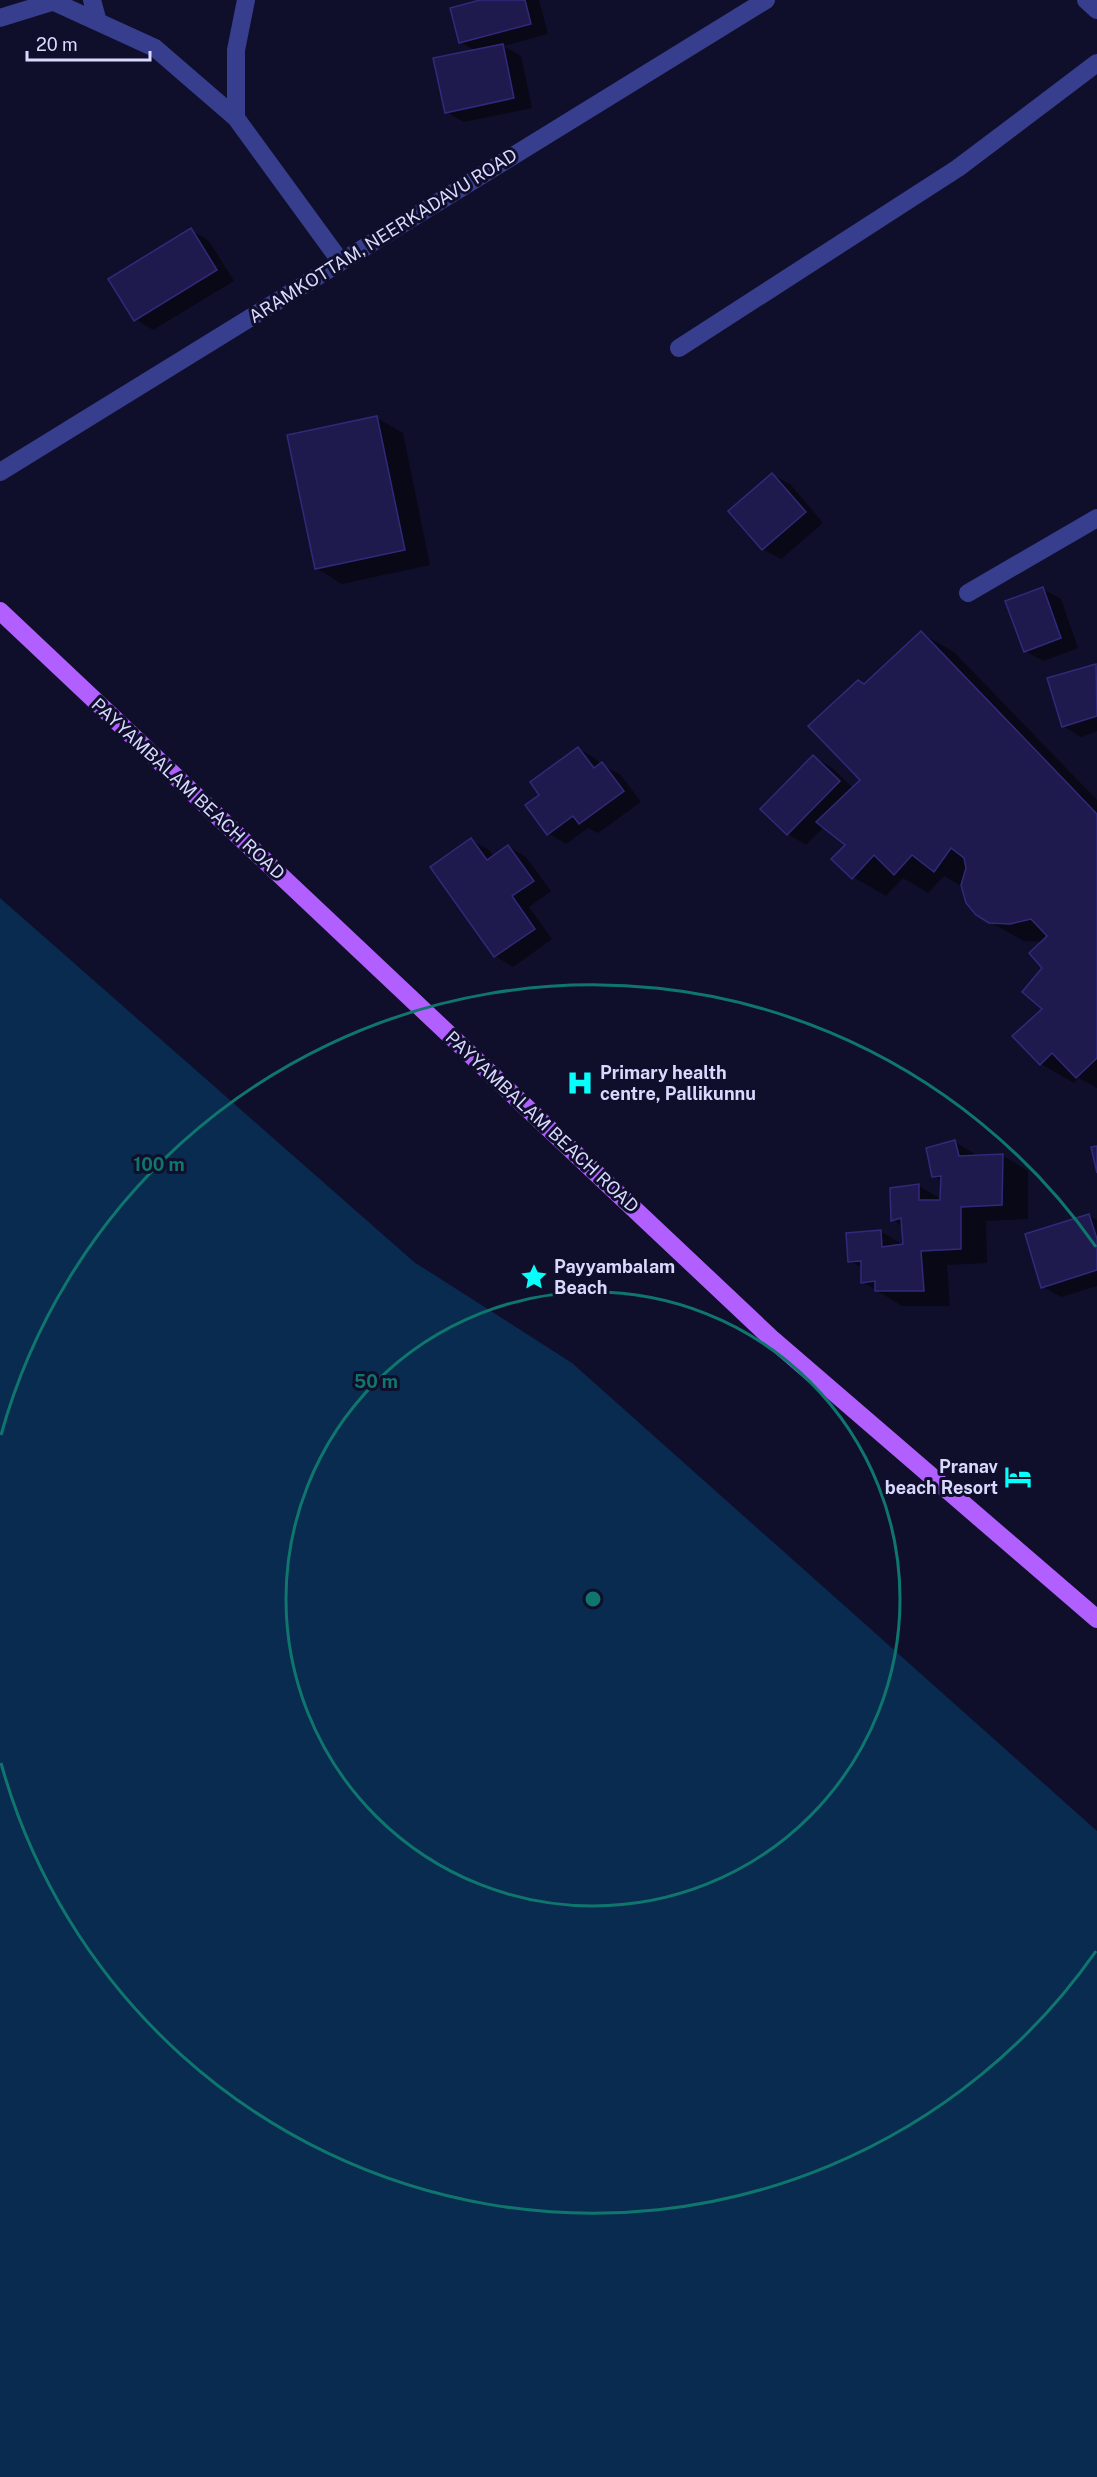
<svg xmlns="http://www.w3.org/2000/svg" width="1097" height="2477" viewBox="0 0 1097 2477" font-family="'Public Sans',sans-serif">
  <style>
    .water { fill: #092b50 }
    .shadow { fill: #0007 }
    .building { fill: #1e1a4d; stroke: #312a7b; stroke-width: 1.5 }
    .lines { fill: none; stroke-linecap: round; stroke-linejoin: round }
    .minor { stroke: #373e8d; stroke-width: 18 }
    .major { stroke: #b160ff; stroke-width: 18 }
    .ring { fill: none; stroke: #0f766e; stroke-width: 3 }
    .labels { text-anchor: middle; stroke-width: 6; stroke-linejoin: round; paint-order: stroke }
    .street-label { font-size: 18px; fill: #d9d9ff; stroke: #100f2b }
    .poi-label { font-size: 18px; font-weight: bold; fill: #d9d9ff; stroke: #100f2b; text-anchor: start }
    .centre { fill: #0f766e; stroke: #100f2b; stroke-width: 3 }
    .ring-label { font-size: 18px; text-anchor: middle; font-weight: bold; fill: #0f766e; stroke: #100f2b; stroke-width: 6; stroke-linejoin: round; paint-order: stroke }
  </style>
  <rect width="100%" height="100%" fill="#100f2b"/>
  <path class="water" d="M 0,898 L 414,1262 L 572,1363 L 1097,1831 L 1097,2477 L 0,2477 Z"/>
  <path class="shadow" d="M 484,0 L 539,0 L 548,34 L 503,46 L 521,56 L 532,108 L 464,122 L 446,112 L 476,51 L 460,42 Z
    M 191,230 L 209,241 L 234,281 L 153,330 L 135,319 Z
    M 377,418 L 403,433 L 430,565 L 342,584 L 316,568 Z
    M 773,475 L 791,485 L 823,523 L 781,559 L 763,549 Z
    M 1043,589 L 1061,599 L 1078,648 L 1043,661 L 1025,651 Z
    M 921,633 L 954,652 L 1097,800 L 1097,1088 L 1079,1078 L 1074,1083 L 1041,1064 L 1044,968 L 1043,942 L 1024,941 L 990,922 L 963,887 L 944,876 L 928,893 L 903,878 L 886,896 L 853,877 L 847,845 L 824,827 L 806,845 L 788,834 L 762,809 L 813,757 L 831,767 L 854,789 L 862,780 L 864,686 Z
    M 1096,665 L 1097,731 L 1081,737 L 1063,726 Z
    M 578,748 L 596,759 L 601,765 L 620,774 L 641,802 L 598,833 L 588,828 L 566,844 L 548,833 L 542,795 Z
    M 471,840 L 489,850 L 494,857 L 508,846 L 526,857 L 551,891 L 529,907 L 552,939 L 513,967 L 495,956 Z
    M 955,1142 L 980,1157 L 1002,1155 L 1028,1171 L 1028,1219 L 986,1221 L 987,1263 L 947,1265 L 950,1306 L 902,1306 L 863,1282 L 862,1268 L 850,1261 L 880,1231 L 904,1245 L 903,1226 L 893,1220 L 919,1186 L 941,1199 L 942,1181 L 934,1176 Z
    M 1089,1216 L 1097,1220 L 1097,1286 L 1061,1297 L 1043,1287 Z"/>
  <path class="building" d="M 480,0 L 525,0 L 531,24 L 459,43 L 450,8 Z
    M 503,44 L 514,98 L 445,113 L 433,58 Z
    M 191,228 L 217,270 L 134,321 L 108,279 Z
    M 377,416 L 405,550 L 315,569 L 287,435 Z
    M 772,473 L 806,512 L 762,550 L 728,511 Z
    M 1043,587 L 1061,638 L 1024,652 L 1005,601 Z
    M 921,631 L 1097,814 L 1097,1058 L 1076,1078 L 1052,1053 L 1040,1065 L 1012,1036 L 1042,1009 L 1022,992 L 1042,968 L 1029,953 L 1047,936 L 1031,919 L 1010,924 L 989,923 L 976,915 L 966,903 L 961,885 L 966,868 L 964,858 L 951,848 L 934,872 L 912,855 L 894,875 L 874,855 L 852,879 L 831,859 L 845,845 L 816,822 L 860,780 L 808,726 L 858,680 L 864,684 Z
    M 1096,664 L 1097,716 L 1062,727 L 1047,678 Z
    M 578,747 L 594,768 L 602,762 L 624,791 L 579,824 L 573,816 L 547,835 L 525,805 L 539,795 L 530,782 Z
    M 813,755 L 840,781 L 787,835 L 760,809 Z
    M 471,838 L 487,860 L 508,845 L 534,881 L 512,896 L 535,929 L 494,957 L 430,867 Z
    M 955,1140 L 959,1156 L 1003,1154 L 1002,1205 L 961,1207 L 961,1249 L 921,1251 L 924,1291 L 875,1291 L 875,1281 L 861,1283 L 861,1261 L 848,1262 L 846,1233 L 881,1230 L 882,1247 L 903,1244 L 901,1218 L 891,1221 L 890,1188 L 919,1184 L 919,1200 L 940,1200 L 941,1176 L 932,1177 L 926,1148 Z
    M 1097,1146 L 1097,1173 L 1091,1147 Z
    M 1089,1214 L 1097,1239 L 1097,1270 L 1041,1288 L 1025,1234 Z"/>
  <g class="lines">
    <path class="minor" d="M 50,0 L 155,48 L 236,118 L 341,262
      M 92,0 L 98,22
      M 1086,0 L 1097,10
      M 0,18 L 55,1 L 54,0
      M 236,118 L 236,50 L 246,0
      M 679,348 L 958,168 L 1097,63
      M 0,472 L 766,0
      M 968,593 L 1097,518"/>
    <path class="major" d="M 0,611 L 771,1338 L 1097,1619"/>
  </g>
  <g class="ring">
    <circle cx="593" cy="1599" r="307"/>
    <path d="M1096 1951A614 614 0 0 1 1 1763M1 1435A614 614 0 0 1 1096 1247"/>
  </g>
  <defs>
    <symbol id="hospital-bare" viewBox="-9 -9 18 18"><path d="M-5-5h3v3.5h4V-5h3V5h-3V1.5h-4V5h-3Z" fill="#05fffb" stroke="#100f2b" stroke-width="2.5" paint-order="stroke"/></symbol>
    <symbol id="sight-bare" viewBox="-9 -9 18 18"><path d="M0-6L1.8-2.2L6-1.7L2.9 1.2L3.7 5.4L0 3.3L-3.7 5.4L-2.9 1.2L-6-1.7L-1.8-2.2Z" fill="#05fffb" stroke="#100f2b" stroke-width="2.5" paint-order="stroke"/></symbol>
    <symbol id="hotel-bare" viewBox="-9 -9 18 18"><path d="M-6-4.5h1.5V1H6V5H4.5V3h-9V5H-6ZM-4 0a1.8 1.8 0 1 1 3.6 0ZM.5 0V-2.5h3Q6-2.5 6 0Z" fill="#05fffb" stroke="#100f2b" stroke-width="2.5" paint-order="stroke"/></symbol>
  </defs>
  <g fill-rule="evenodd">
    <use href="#hospital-bare" x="561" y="1064" width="38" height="38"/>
    <use href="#sight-bare" x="515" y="1258" width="38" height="38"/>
    <use href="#hotel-bare" x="999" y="1458" width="38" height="38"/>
  </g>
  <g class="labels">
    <g class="street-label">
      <text transform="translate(383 236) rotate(-32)" y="6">ARAMKOTTAM, NEERKADAVU ROAD</text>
      <text transform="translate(188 789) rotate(43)" y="6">PAYYAMBALAM BEACH ROAD</text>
      <text transform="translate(542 1122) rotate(43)" y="6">PAYYAMBALAM BEACH ROAD</text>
    </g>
    <g class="poi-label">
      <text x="600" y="1079">Primary health<tspan x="600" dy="21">centre, Pallikunnu</tspan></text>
      <text x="554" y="1273">Payyambalam<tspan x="554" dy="21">Beach</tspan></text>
      <text x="998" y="1473" text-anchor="end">Pranav<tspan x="998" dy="21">beach Resort</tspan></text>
    </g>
  </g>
  <circle cx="593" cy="1599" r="9" class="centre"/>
  <g class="ring-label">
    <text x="159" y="1171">100 m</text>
    <text x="376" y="1388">50 m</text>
  </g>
  <path d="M27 51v9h123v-9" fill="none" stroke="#d9d9ff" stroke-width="3"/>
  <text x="36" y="51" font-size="18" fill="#d9d9ff" stroke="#100f2b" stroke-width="4.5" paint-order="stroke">20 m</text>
</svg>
